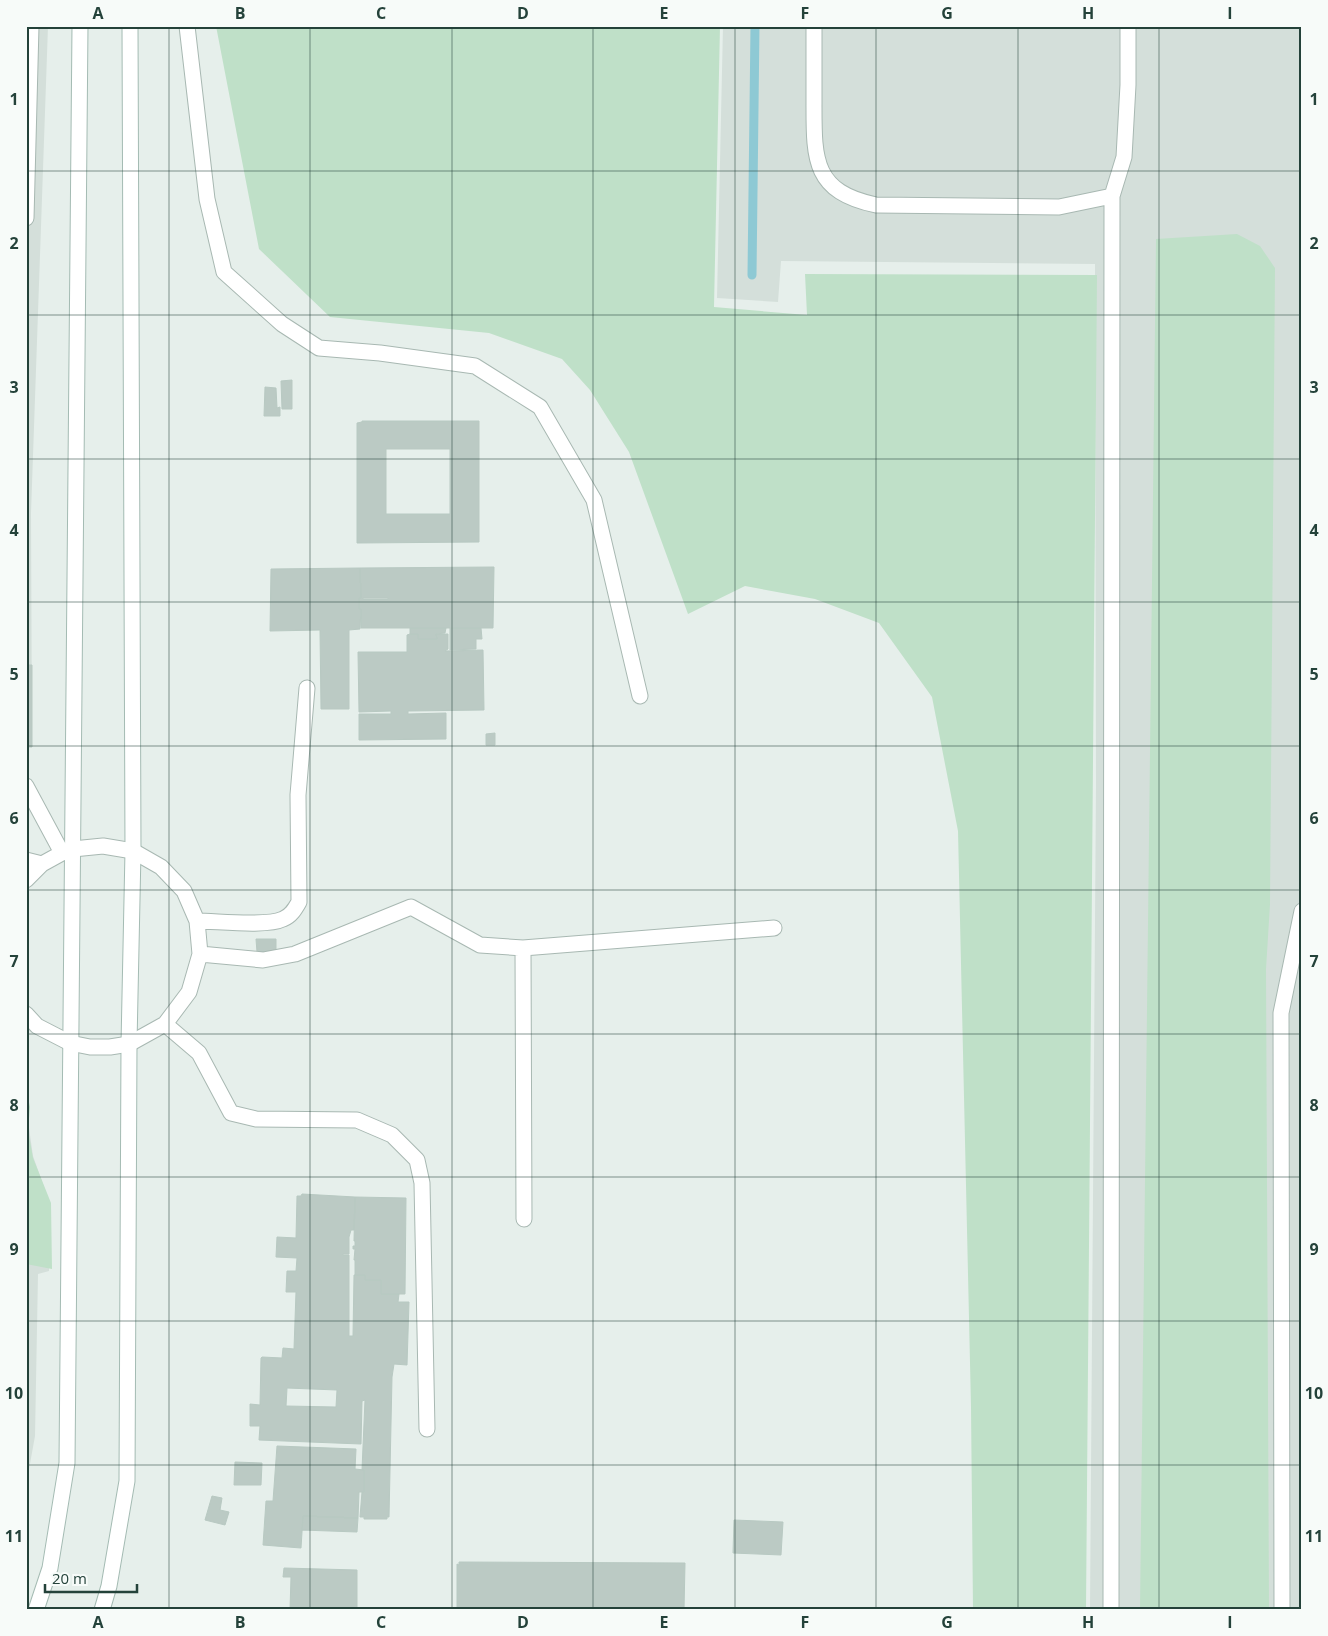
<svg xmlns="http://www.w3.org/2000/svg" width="1328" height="1636" viewBox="0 0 1328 1636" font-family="'Open Sans',sans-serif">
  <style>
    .built { fill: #d4dfda }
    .green { fill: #bfe0c8 }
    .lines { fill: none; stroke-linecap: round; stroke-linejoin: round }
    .stream { stroke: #8ec9d4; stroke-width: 9 }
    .building { fill: #bbcac4; stroke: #b8c9c2; fill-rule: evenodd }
    .lane-casing { stroke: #a8b8b2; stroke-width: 17 }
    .secondary-casing { stroke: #a4bbb3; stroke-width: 17 }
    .lane { stroke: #fff; stroke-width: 15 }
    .secondary { stroke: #fff; stroke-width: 15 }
    .grid { fill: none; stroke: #24423a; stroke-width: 1; stroke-opacity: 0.55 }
    .neatline { fill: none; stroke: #24423a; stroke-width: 2 }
    .grid-label { font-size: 16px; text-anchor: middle; font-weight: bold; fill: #24423a }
  </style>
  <rect width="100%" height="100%" fill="#e6efeb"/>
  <path class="built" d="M 26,26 L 48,26 L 31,513 L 32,747 L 26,747 Z
    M 723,26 L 1302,26 L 1302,1610 L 1090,1610 L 1096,785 L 1095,264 L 781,261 L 778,302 L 717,298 Z
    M 26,1095 L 29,1128 L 33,1156 L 49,1201 L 49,1271 L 38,1274 L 35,1436 L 26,1486 Z"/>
  <path class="green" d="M 216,26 L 720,26 L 714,307 L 807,315 L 805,274 L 1097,275 L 1086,1610 L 973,1610 L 971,1407 L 958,831 L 932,697 L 879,623 L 815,599 L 745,586 L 688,614 L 629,452 L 590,390 L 562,359 L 489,333 L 330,317 L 259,249 Z
    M 1237,234 L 1260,246 L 1275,268 L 1270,904 L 1266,969 L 1269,1610 L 1140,1610 L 1156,239 Z
    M 26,1088 L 30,1107 L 28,1130 L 33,1158 L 51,1203 L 52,1269 L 26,1264 Z"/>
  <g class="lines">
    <path class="stream" d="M 752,275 L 755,26"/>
  </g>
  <path class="building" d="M 292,380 L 292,409 L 282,409 L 281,381 Z
    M 265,387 L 276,388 L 277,408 L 280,407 L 280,416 L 264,416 Z
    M 362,421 L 479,421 L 479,542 L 357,543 L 357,423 L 362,422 ZM 386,449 L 450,449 L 450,514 L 386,514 Z
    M 494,567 L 493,628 L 361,628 L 361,609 L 359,609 L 359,598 L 361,598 L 360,568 ZM 363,598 L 388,598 L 388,599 L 363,599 Z
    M 360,568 L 361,598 L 359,598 L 359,609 L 361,609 L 360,629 L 349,630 L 349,709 L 321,709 L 320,630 L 270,631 L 271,569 Z
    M 410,628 L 446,628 L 445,633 L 436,634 L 437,639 L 418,639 L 418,634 L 410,634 Z
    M 450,628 L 481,628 L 482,639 L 476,639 L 476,649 L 450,650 Z
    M 410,634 L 418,634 L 418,639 L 437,639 L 436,634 L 448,634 L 448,649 L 445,651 L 483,650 L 484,710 L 408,711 L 408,714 L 446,713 L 446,739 L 359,740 L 359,714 L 391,714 L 391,711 L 359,712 L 358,652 L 407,652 L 407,635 Z
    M 26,665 L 32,665 L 32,747 L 26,747 Z
    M 495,733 L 495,745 L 486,745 L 486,734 Z
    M 256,939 L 276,939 L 276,951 L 257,952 Z
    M 302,1194 L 355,1197 L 354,1230 L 351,1230 L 349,1237 L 349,1254 L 343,1254 L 343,1255 L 349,1255 L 349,1336 L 353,1336 L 354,1275 L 365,1275 L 365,1280 L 381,1280 L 381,1294 L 399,1294 L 398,1302 L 409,1302 L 407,1365 L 394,1364 L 392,1377 L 389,1517 L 387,1517 L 387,1519 L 364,1519 L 364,1517 L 360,1517 L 362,1492 L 364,1492 L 364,1470 L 362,1470 L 365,1400 L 362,1401 L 361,1444 L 259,1440 L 260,1426 L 250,1426 L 250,1404 L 260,1405 L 261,1358 L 262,1357 L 282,1358 L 283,1348 L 294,1349 L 296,1292 L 286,1292 L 287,1271 L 296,1271 L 297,1258 L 276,1257 L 277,1237 L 296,1238 L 297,1196 L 301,1196 ZM 287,1388 L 337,1390 L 336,1407 L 286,1406 Z
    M 355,1197 L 406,1198 L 405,1294 L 381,1294 L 381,1280 L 365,1280 L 365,1275 L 355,1275 L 355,1260 L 354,1260 L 355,1249 L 353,1249 L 353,1246 L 355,1246 L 355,1241 L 354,1241 Z
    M 277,1446 L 356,1449 L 355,1469 L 364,1470 L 364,1492 L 359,1492 L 358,1518 L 303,1516 L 301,1548 L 263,1545 L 266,1501 L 273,1501 Z
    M 235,1462 L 262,1463 L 261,1485 L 234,1485 Z
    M 212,1496 L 222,1498 L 220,1510 L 229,1512 L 225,1525 L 205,1520 Z
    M 303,1516 L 358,1518 L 357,1532 L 302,1530 Z
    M 734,1520 L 783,1522 L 781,1555 L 733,1553 Z
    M 459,1562 L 685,1563 L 684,1610 L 457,1610 L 457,1564 L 459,1565 Z
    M 284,1568 L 357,1570 L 357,1610 L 290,1610 L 291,1577 L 283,1577 Z"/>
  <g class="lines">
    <defs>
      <path id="lane" d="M 187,26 L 207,199 L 224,272 L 282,324 L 319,348 L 380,353 L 475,366 L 540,407 L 594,500 L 640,696
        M 814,26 C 814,52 814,78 814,104 C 814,159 813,192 876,205 L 1059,207 L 1112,196
        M 26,218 L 31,26
        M 26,786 L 62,853
        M 26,860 L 42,864
        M 26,880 L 42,864 L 62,853 L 73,849 L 103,846 L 133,851 L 161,867 L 184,891 L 197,921 L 200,954 L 189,992 L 165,1024 L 129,1044 L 110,1047 L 90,1047 L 70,1043 L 37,1026 L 26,1014
        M 197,921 C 217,921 267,927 283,919 C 291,916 295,909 299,902 L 298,795 L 307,688
        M 523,948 L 774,928
        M 200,954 L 263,960 L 295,954 L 411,907 L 480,945 L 523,948 L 524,1219
        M 165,1024 L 199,1053 L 231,1113 L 256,1119 L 357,1120 L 392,1135 L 417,1160 L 422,1183 L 427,1429
        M 1111,1610 L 1112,196 L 1124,157 L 1128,85 L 1128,26
        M 1282,1610 L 1281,1013 L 1302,911"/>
      <path id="secondary" d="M 36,1610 L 50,1568 L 67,1463 L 80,26
        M 102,1610 L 109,1586 L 127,1481 L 129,1044 L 133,851 L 130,26"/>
    </defs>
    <use href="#lane" class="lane-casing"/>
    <use href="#secondary" class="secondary-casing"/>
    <use href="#lane" class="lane"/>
    <use href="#secondary" class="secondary"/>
  </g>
  <path class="grid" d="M 169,26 L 169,1610M 310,26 L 310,1610M 452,26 L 452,1610M 593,26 L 593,1610M 735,26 L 735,1610M 876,26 L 876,1610M 1018,26 L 1018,1610M 1159,26 L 1159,1610M 26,171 L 1302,171M 26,315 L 1302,315M 26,459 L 1302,459M 26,602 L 1302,602M 26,746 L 1302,746M 26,890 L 1302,890M 26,1034 L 1302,1034M 26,1177 L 1302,1177M 26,1321 L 1302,1321M 26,1465 L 1302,1465"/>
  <rect width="1328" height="1636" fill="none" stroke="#f7fbf9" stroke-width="55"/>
  <path d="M45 1584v8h92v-8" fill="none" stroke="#24423a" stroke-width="2.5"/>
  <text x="52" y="1584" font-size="15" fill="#24423a" stroke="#f7fbf9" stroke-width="4" paint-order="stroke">20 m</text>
  <rect x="28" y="28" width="1272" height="1580" class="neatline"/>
  <g class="grid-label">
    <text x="98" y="19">A</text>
    <text x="240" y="19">B</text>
    <text x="381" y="19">C</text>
    <text x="523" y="19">D</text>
    <text x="664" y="19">E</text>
    <text x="805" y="19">F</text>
    <text x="947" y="19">G</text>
    <text x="1088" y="19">H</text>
    <text x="1230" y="19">I</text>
    <text x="14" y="105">1</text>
    <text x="1314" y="105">1</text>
    <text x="14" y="249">2</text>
    <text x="1314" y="249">2</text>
    <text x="14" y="393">3</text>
    <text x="1314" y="393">3</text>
    <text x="14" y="536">4</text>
    <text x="1314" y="536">4</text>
    <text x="14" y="680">5</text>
    <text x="1314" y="680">5</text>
    <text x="14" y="824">6</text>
    <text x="1314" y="824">6</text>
    <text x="14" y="967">7</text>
    <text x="1314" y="967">7</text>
    <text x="14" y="1111">8</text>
    <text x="1314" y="1111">8</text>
    <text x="14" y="1255">9</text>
    <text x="1314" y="1255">9</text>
    <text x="14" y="1399">10</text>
    <text x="1314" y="1399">10</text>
    <text x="14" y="1542">11</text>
    <text x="1314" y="1542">11</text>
    <text x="98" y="1628">A</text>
    <text x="240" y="1628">B</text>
    <text x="381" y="1628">C</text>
    <text x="523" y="1628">D</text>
    <text x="664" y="1628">E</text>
    <text x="805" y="1628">F</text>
    <text x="947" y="1628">G</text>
    <text x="1088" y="1628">H</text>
    <text x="1230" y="1628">I</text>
  </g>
</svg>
